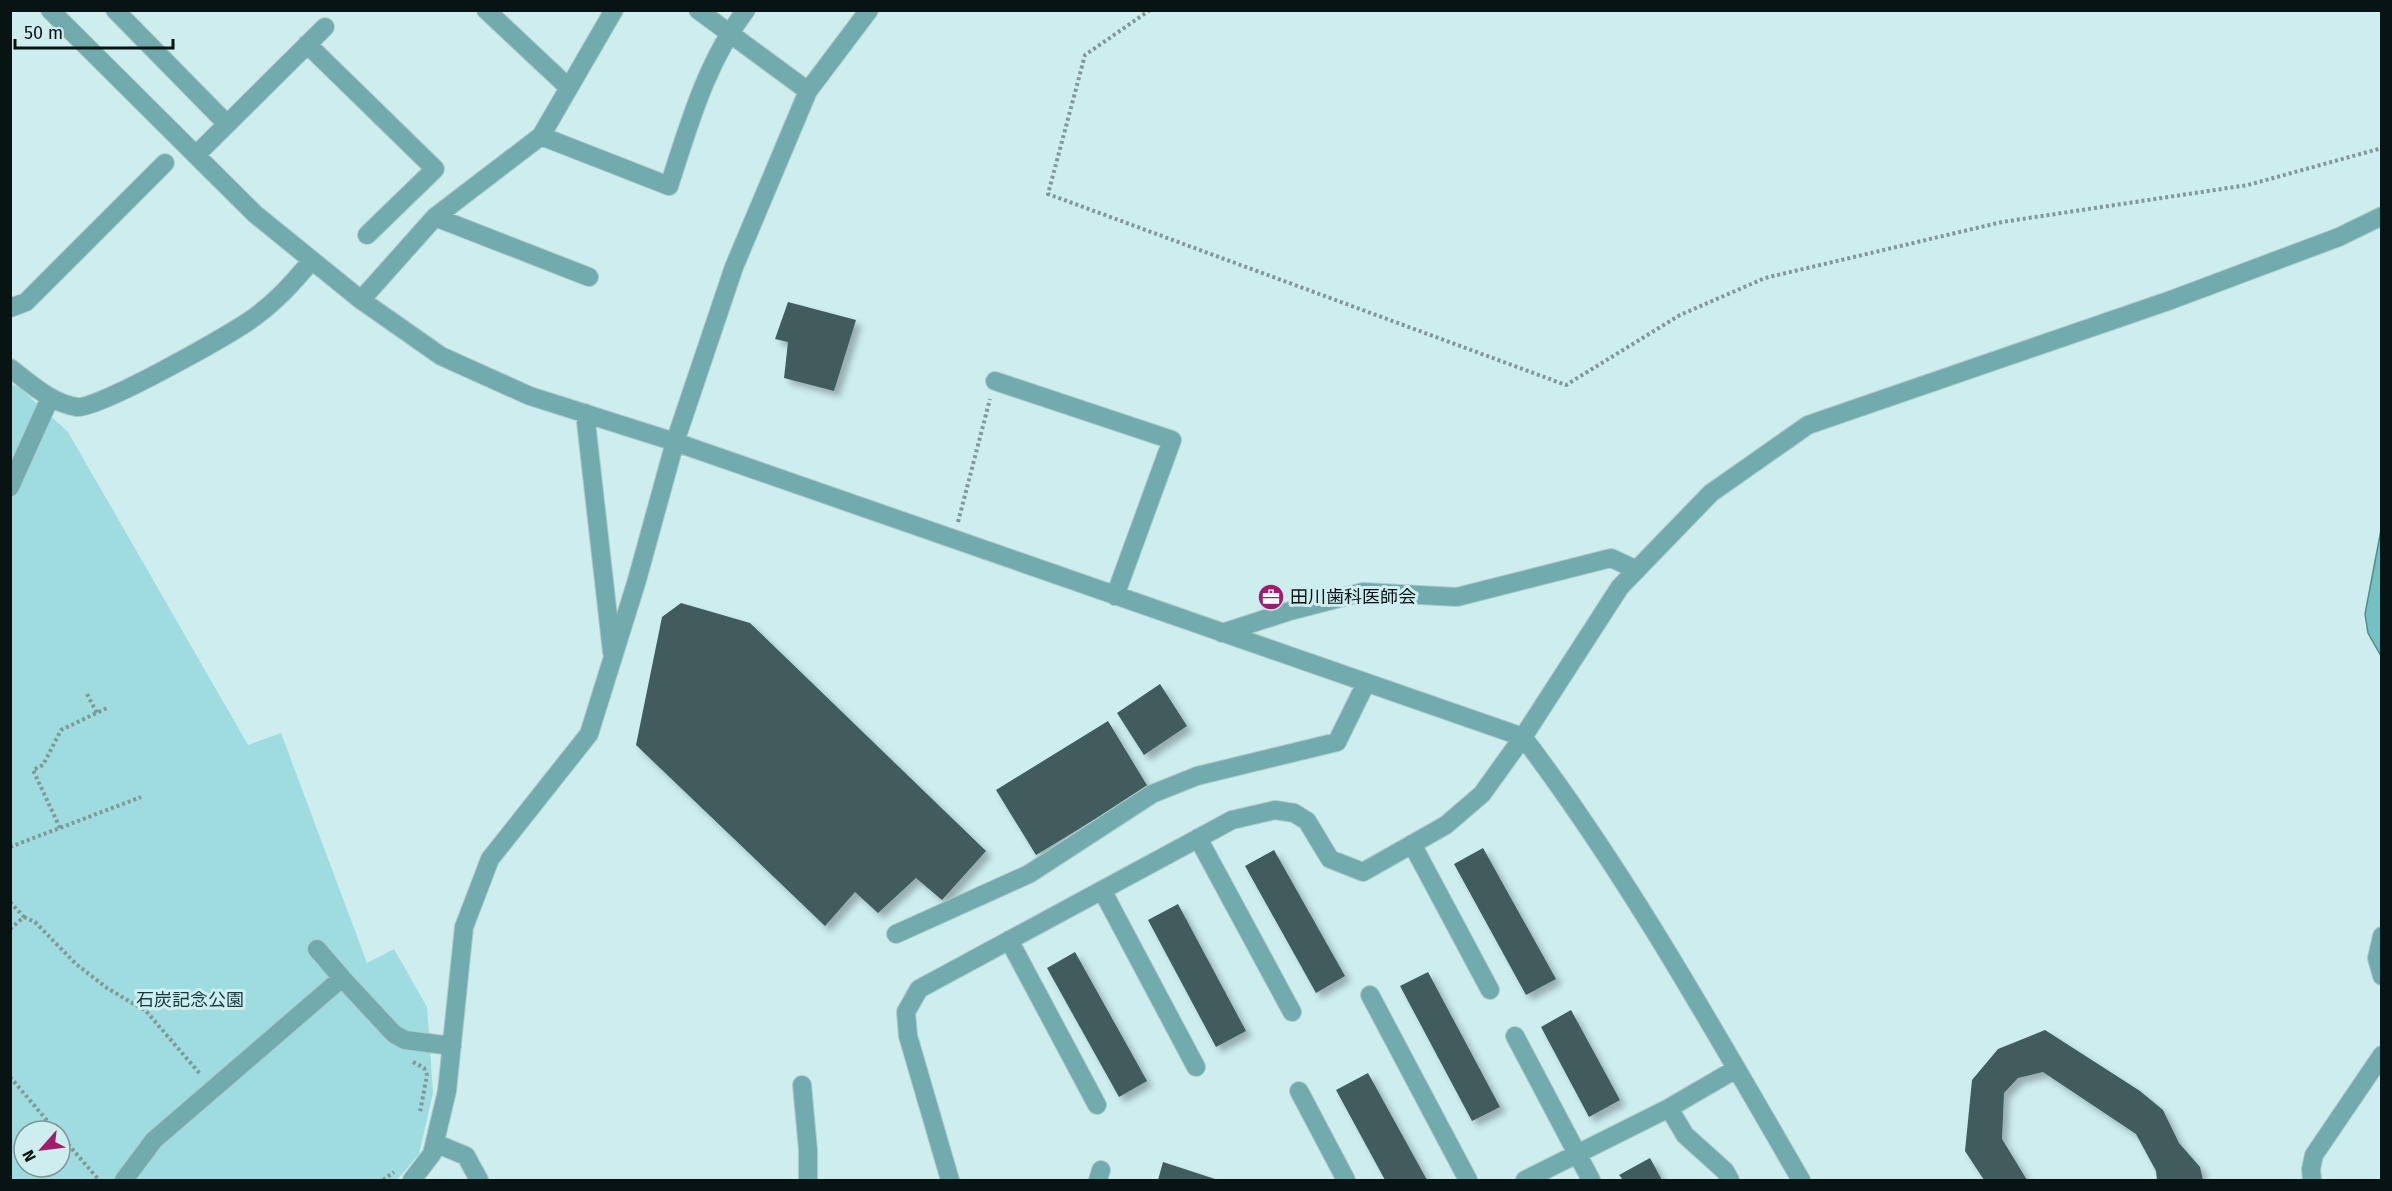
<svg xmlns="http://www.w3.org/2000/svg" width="2392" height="1191" viewBox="0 0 2392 1191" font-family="'Fira Sans','Noto Sans JP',sans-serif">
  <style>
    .green { fill: #9edcdf; fill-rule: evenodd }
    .water { fill: #74c0c3; stroke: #548c8e; stroke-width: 1.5 }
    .building { fill: #415c5d; filter: url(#shadow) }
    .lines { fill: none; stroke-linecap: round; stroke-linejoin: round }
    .minor-casing { stroke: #aecacb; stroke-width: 20 }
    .path { stroke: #819899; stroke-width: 4; stroke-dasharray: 3 3; stroke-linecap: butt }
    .minor { stroke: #71abae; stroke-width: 18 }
    .labels { text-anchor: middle; stroke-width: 6; stroke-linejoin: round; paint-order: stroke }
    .poi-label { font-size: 18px; fill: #081314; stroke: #ceedee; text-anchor: start }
    .park-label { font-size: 18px; fill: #163b3d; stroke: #ceedee }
  </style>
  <defs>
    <filter id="shadow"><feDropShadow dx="5.5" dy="5.5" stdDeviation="3" flood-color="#0004"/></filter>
  </defs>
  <rect width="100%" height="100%" fill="#ceedee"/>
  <path class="green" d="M 10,383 L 20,388 L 68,432 L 248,745 L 281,733 L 367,963 L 394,949 L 427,1007 L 433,1093 L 419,1154 L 397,1180 L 11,1180 ZM 24,1131 L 60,1131 L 60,1167 L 24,1167 Z"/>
  <path class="water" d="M 2381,530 L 2382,656 L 2381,656 L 2368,633 L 2365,614 Z"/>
  <path class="building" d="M 788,302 L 856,320 L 834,391 L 784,378 L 788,342 L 775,339 Z
    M 681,603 L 750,623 L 986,851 L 942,900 L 916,878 L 878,913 L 855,892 L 825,926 L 636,745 L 662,617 Z
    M 1160,684 L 1187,726 L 1144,755 L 1117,713 Z
    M 1108,721 L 1148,787 L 1036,855 L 996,790 Z
    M 1483,848 L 1556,979 L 1526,995 L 1454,864 Z
    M 1274,850 L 1345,976 L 1316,993 L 1245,866 Z
    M 1178,904 L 1246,1031 L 1216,1047 L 1148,920 Z
    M 1075,952 L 1147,1081 L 1119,1097 L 1047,968 Z
    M 1428,972 L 1500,1107 L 1472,1121 L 1400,986 Z
    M 1571,1010 L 1620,1100 L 1589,1117 L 1541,1027 Z
    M 2045,1030 L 2140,1091 L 2163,1110 L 2179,1143 L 2200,1167 L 2203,1180 L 2157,1180 L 2156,1171 L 2136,1134 L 2043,1072 L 2018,1078 L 2004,1093 L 2002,1139 L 2027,1180 L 1984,1180 L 1965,1151 L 1972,1080 L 1998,1049 Z
    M 1368,1073 L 1427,1180 L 1385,1180 L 1336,1090 Z
    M 1650,1158 L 1662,1180 L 1623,1180 L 1619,1175 Z
    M 1163,1162 L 1218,1180 L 1158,1180 Z"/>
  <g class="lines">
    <defs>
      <path id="minor" d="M 50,10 L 255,214 L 361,300 L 441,356 L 530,396 L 675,442 L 1523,737 C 1627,874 1715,1032 1801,1180
        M 115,10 L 227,124
        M 486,10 L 568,87
        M 698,10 L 808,91
        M 307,44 L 435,169 L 367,235
        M 541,136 L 669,186 C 689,125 706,62 746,10
        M 196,155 L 325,27
        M 435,217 L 589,277
        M 361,300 L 435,217 L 541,136 L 614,10
        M 10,308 L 26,302 L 165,163
        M 10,368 C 31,384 51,403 77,407 C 97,410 227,336 249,321 C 274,304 293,283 312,260
        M 995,381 L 1172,440 L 1115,596
        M 585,413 L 612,652
        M 10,487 L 50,398
        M 1222,633 L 1290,611 L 1363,592 L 1457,597 L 1611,558 L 1637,570
        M 1198,838 L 1292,1012
        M 1412,844 L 1490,990
        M 1102,890 L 1196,1067
        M 896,934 L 1029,874 L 1152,794 L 1197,776 L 1337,742 L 1366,683
        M 2382,936 L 2377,958 L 2382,976
        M 1009,940 L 1097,1105
        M 317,949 L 342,978
        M 1370,995 L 1468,1180
        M 1515,1036 L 1591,1180
        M 802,1085 L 808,1150 L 808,1180
        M 1299,1091 L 1346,1180
        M 1669,1108 L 1685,1135 L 1725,1171 L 1730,1180
        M 435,1143 L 466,1156 L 479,1180
        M 124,1180 L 154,1140 L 342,978 L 394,1034 L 405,1040 L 452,1046
        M 412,1180 L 432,1154 L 447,1091 L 464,927 L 490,859 L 589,734 L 637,580 L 675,442 L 734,267 L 808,91 L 869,10
        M 950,1180 L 908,1036 L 906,1012 L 919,989 L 1232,820 L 1275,810 L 1294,813 L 1307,821 L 1330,859 L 1363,872 L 1446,825 L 1482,794 L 1523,737 L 1620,587 L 1711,493 L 1808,425 L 2171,300 L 2339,237 L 2382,216
        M 1098,1180 L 1101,1170
        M 1525,1180 L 1669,1108 L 1736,1069
        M 2312,1180 L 2311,1169 L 2314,1155 L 2382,1055"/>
    </defs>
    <use href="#minor" class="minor-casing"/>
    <path class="path" d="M 1150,10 L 1085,55 L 1048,194 L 1566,385 L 1680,315 L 1765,278 L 2002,222 L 2248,185 L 2382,148
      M 958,522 L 990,399
      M 87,694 L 97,713
      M 60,828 L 33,770 L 43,765 L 61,730 L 109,707
      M 10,847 L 141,797
      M 10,902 L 24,917 L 10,929
      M 24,917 L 35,922 L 76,964 L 107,988 L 146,1011 L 201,1075
      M 413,1062 L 424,1068 L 427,1075 L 420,1112
      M 10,1077 L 56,1131
      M 60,1135 L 99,1180
      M 383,1180 L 394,1172"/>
    <use href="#minor" class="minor"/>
  </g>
  <defs>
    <symbol id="office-disc" viewBox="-11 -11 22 22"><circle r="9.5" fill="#a01c6c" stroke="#ceedee"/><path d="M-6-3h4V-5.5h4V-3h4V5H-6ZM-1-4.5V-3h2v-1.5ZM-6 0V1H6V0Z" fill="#fff"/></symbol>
  </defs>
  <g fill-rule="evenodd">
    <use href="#office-disc" x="1256" y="582" width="30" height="30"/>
  </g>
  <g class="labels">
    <g class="poi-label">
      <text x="1290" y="603">田川歯科医師会</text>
    </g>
    <g class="park-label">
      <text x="190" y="1006">石炭記念公園</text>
    </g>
  </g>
  <rect width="2392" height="1191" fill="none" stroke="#081314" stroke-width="24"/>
  <g transform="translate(42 1149) rotate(242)"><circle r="28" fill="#ceedee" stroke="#7f9697" stroke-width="1.5"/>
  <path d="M0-4.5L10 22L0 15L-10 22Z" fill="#a01c6c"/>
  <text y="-9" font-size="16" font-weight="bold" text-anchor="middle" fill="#081314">N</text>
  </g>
  <path d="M15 39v9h158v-9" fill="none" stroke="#081314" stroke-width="3"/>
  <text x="24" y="39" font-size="18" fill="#081314" stroke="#ceedee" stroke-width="4.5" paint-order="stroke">50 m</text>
</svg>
